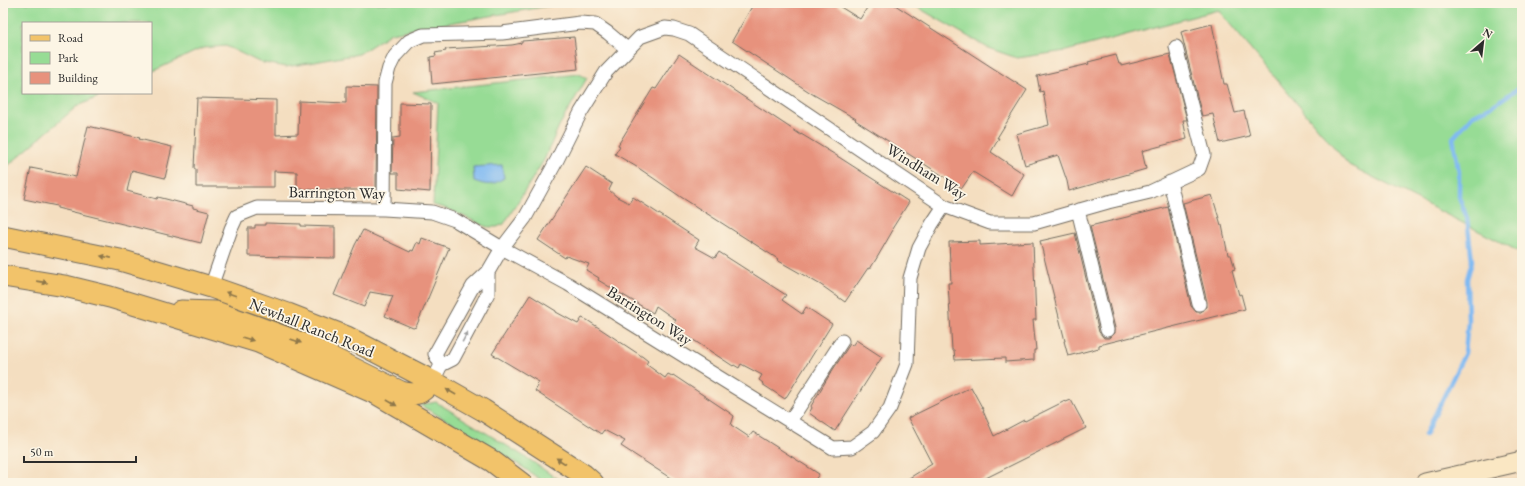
<svg xmlns="http://www.w3.org/2000/svg" width="1525" height="486" viewBox="0 0 1525 486" font-family="'EB Garamond',serif">
  <style>
    .green { fill: #97dc95; stroke: #618460 }
    .water { fill: #80baf2; stroke: #56728e }
    .lines { fill: none; stroke-linecap: round; stroke-linejoin: round }
    .stream { stroke: #80baf2; stroke-width: 4.5 }
    .building { fill: #e7927d }
    .street-casing { stroke: #716a5f; stroke-width: 15 }
    .secondary-casing { stroke: #716a5f; stroke-width: 21 }
    .primary-casing { stroke: #716a5f; stroke-width: 23 }
    .street { stroke: #fff; stroke-width: 13 }
    .secondary { stroke: #fae7c3; stroke-width: 19 }
    .primary { stroke: #f2c36a; stroke-width: 21 }
    .oneway { fill: #8e774a }
    .oneway2 { fill: #a0a0a0 }
    .labels { text-anchor: middle; stroke-width: 3.5; stroke-linejoin: round; paint-order: stroke }
    .street-label { font-size: 16px; fill: #2b2b2b; stroke: #fcf5e5 }
  </style>
  <rect width="100%" height="100%" fill="#fcf5e5"/>
  <filter id="ink" filterUnits="userSpaceOnUse"><feTurbulence type="fractalNoise" baseFrequency=".025" numOctaves="2"/><feDisplacementMap in="SourceGraphic" scale="8" xChannelSelector="R" yChannelSelector="G"/><feConvolveMatrix kernelMatrix="1 2 1 2 8 2 1 2 1" color-interpolation-filters="sRGB"/></filter>
  <filter id="wash" filterUnits="userSpaceOnUse"><feTurbulence type="fractalNoise" baseFrequency=".012" numOctaves="4" result="noise"/><feDisplacementMap in="SourceGraphic" scale="16" xChannelSelector="R" yChannelSelector="G"/><feGaussianBlur stdDeviation="0.9" result="paint"/><feColorMatrix in="noise" values="0 0 0 0 0 0 0 0 0 0 0 0 0 0 0 0 0 1.4 0 .05"/><feComposite in="paint" operator="in"/></filter>
  <g filter="url(#wash)">
    <rect width="100%" height="100%" fill="#f4dec0"/>
    <path class="green" d="M 3,3 L 566,3 L 391,33 L 359,54 L 286,67 L 259,62 L 226,46 L 203,48 L 151,72 L 151,23 L 23,23 L 23,93 L 107,93 L 76,107 L 3,170 Z
      M 910,3 L 1522,3 L 1522,250 L 1518,251 L 1349,165 L 1218,10 L 1066,51 L 1017,58 L 988,48 Z
      M 579,74 L 587,78 L 559,126 L 544,160 L 504,224 L 497,227 L 487,227 L 448,209 L 433,205 L 438,103 L 413,92 Z
      M 436,402 L 530,460 L 563,483 L 545,483 L 524,468 L 467,432 L 420,405 Z"/>
    <path class="water" d="M 502,165 L 504,178 C 491,186 488,186 474,181 L 473,167 Z"/>
    <g class="lines">
      <path class="stream" d="M 1425,435 L 1465,353 L 1468,321 L 1467,279 L 1472,261 L 1467,218 L 1459,197 L 1459,172 L 1453,138 L 1472,116 L 1492,106 L 1522,86"/>
    </g>
    <g id="blocks">
      <path class="building" d="M 754,3 L 834,3 L 860,19 L 870,3 L 892,3 L 1027,90 L 997,138 L 999,138 L 991,152 L 1024,174 L 1012,196 L 973,172 L 962,188 L 855,120 L 856,119 L 814,95 L 732,41 Z
        M 1212,24 L 1224,84 L 1227,84 L 1235,113 L 1244,111 L 1250,136 L 1220,143 L 1213,114 L 1202,116 L 1181,32 Z
        M 574,37 L 578,69 L 432,84 L 430,57 L 436,56 L 435,53 L 446,51 L 445,49 L 512,45 L 522,43 L 522,41 Z
        M 679,54 L 801,135 L 801,134 L 834,154 L 909,202 L 892,229 L 893,230 L 878,256 L 870,269 L 868,268 L 845,302 L 821,285 L 777,260 L 778,259 L 681,197 L 640,169 L 615,154 L 620,146 L 618,145 L 653,88 L 656,89 Z
        M 1170,54 L 1187,120 L 1183,120 L 1187,139 L 1142,151 L 1146,169 L 1069,191 L 1067,181 L 1058,155 L 1025,165 L 1016,134 L 1049,125 L 1043,91 L 1040,92 L 1037,76 L 1089,64 L 1088,62 L 1116,55 L 1119,64 L 1121,64 L 1121,66 Z
        M 346,86 L 377,87 L 376,190 L 329,190 L 297,189 L 297,172 L 274,171 L 274,187 L 196,187 L 196,169 L 194,169 L 197,98 L 276,100 L 276,135 L 298,134 L 299,101 L 346,103 Z
        M 400,103 L 431,104 L 430,192 L 398,189 L 398,173 L 392,173 L 393,138 L 400,137 Z
        M 88,126 L 140,138 L 139,139 L 172,147 L 165,178 L 132,170 L 127,191 L 157,199 L 158,197 L 193,206 L 193,208 L 209,212 L 201,243 L 57,208 L 57,206 L 24,199 L 31,168 L 76,177 Z
        M 586,167 L 612,184 L 609,190 L 617,197 L 629,203 L 633,197 L 699,240 L 695,247 L 715,258 L 719,252 L 786,295 L 782,300 L 802,314 L 806,307 L 832,324 L 785,399 L 762,384 L 763,383 L 759,380 L 762,375 L 741,364 L 739,368 L 734,365 L 733,366 L 672,326 L 676,320 L 656,306 L 653,313 L 598,280 L 599,278 L 586,270 L 589,264 L 566,256 L 565,258 L 538,240 Z
        M 1212,195 L 1221,225 L 1222,225 L 1228,255 L 1231,255 L 1235,269 L 1232,270 L 1239,295 L 1241,294 L 1245,309 L 1099,345 L 1099,348 L 1068,356 L 1064,341 L 1065,341 L 1040,241 L 1075,233 L 1099,332 L 1104,338 L 1109,338 L 1115,333 L 1115,328 L 1090,226 L 1168,207 L 1191,306 L 1196,312 L 1201,312 L 1207,307 L 1207,302 L 1183,203 Z
        M 265,223 L 301,224 L 301,226 L 335,227 L 335,258 L 248,256 L 248,228 L 255,228 L 255,225 L 265,225 Z
        M 363,230 L 410,252 L 411,250 L 413,251 L 417,242 L 420,244 L 422,238 L 449,248 L 416,327 L 413,328 L 385,316 L 393,296 L 370,292 L 364,307 L 334,295 L 355,245 Z
        M 980,241 L 980,245 L 1033,242 L 1036,320 L 1033,320 L 1036,350 L 1034,350 L 1034,360 L 1005,362 L 1005,358 L 955,360 L 954,350 L 952,350 L 948,283 L 951,283 L 949,242 Z
        M 530,295 L 556,311 L 556,312 L 576,323 L 578,324 L 582,318 L 587,320 L 643,357 L 648,361 L 646,364 L 665,378 L 668,374 L 672,376 L 673,375 L 730,413 L 734,416 L 731,425 L 749,437 L 753,432 L 819,474 L 813,483 L 678,483 L 621,446 L 625,441 L 604,430 L 601,434 L 535,391 L 538,386 L 537,385 L 539,382 L 492,354 Z
        M 856,340 L 882,357 L 835,431 L 809,413 L 812,408 L 811,406 L 830,374 L 850,344 L 852,346 Z
        M 971,387 L 984,411 L 983,411 L 994,436 L 1024,420 L 1025,421 L 1065,401 L 1066,402 L 1071,400 L 1086,428 L 976,483 L 901,483 L 932,464 L 908,418 Z"/>
    </g>
  </g>
  <g filter="url(#ink)">
    <use href="#blocks" fill-opacity="0" stroke="#716a5f" stroke-width="1"/>
    <g class="lines">
      <defs>
        <path id="street" d="M 1170,182 L 1199,304
          M 384,209 L 385,83 L 389,68 L 395,56 L 409,41 L 423,35 L 502,33 L 580,23 L 595,24 L 608,33 L 627,49
          M 1078,210 L 1107,330
          M 211,287 L 231,229 L 237,216 L 257,208 L 384,209 L 432,212 L 455,220 L 502,248 L 568,284 L 833,448 L 852,447 L 873,432 L 890,408 L 907,364 L 910,278 L 919,248 L 932,224 L 944,206
          M 441,365 L 435,354 L 473,286 L 488,272 L 502,248 L 525,218 L 557,160 L 581,112 L 606,72 L 640,37 L 665,28 L 674,29 L 689,34 L 944,206 L 990,223 L 1034,223 L 1108,202 L 1150,192 L 1199,169 L 1204,155 L 1176,47
          M 437,373 L 441,365 L 453,359 L 483,303 L 488,293 L 488,272
          M 790,421 L 842,341"/>
        <path id="secondary" d="M 1425,483 L 1522,461"/>
        <path id="primary" d="M 3,236 L 120,260 L 211,287 L 288,314 L 347,337 L 432,381 L 483,410 L 584,475 L 593,483
          M 3,276 L 65,286 L 110,297 L 258,342 L 377,394 L 492,461 L 521,483
          M 181,311 L 216,312 L 304,344 L 401,392 C 418,396 421,394 432,381"/>
      </defs>
      <use href="#street" class="street-casing"/>
      <use href="#secondary" class="secondary-casing"/>
      <use href="#primary" class="primary-casing"/>
      <use href="#street" class="street"/>
      <use href="#secondary" class="secondary"/>
      <use href="#primary" class="primary"/>
    </g>
    <defs><path id="oneway-solid" d="M-6-.8H1V-3.2L6.5 0L1 3.2V.8H-6Z"/></defs>
    <g class="oneway">
      <use href="#oneway-solid" transform="translate(106 257) rotate(-169)"/>
      <use href="#oneway-solid" transform="translate(42 282) rotate(9)"/>
      <use href="#oneway-solid" transform="translate(231 294) rotate(-160)"/>
      <use href="#oneway-solid" transform="translate(248 339) rotate(17)"/>
      <use href="#oneway-solid" transform="translate(296 341) rotate(20)"/>
      <use href="#oneway-solid" transform="translate(451 392) rotate(-150)"/>
      <use href="#oneway-solid" transform="translate(392 403) rotate(30)"/>
      <use href="#oneway-solid" transform="translate(561 461) rotate(-147)"/>
    </g>
    <use class="oneway2" href="#oneway-solid" transform="translate(465 337) rotate(-62)"/>
  </g>
  <g class="labels">
    <g class="street-label">
      <text transform="translate(927 171) rotate(32)" y="6">Windham Way</text>
      <text transform="translate(337 192) rotate(1)" y="6">Barrington Way</text>
      <text transform="translate(650 315) rotate(32)" y="6">Barrington Way</text>
      <text transform="translate(312 327) rotate(22)" y="6">Newhall Ranch Road</text>
    </g>
  </g>
  <rect width="1525" height="486" fill="none" stroke="#fcf5e5" stroke-width="16"/>
  <rect x="22" y="22" width="130" height="72" fill="#fcf5e5" stroke="#a8a49b"/>
  <rect x="30" y="35" width="20" height="6" fill="#f2c36a" stroke="#a8a49b"/>
  <text x="58" y="42" font-size="12" fill="#2b2b2b">Road</text>
  <rect x="30" y="52" width="20" height="12" fill="#97dc95" stroke="#a8a49b"/>
  <text x="58" y="62" font-size="12" fill="#2b2b2b">Park</text>
  <rect x="30" y="72" width="20" height="12" fill="#e7927d" stroke="#a8a49b"/>
  <text x="58" y="82" font-size="12" fill="#2b2b2b">Building</text>
  <g transform="translate(1483 42) rotate(28)" stroke="#fcf5e5" stroke-width="3" paint-order="stroke">
  <path d="M0-3L7 15L0 10L-7 15Z" fill="#2b2b2b"/>
  <text y="-6" font-size="11" font-weight="bold" text-anchor="middle" fill="#2b2b2b">N</text>
  </g>
  <path d="M24 456v6h112v-6" fill="none" stroke="#2b2b2b" stroke-width="2"/>
  <text x="30" y="456" font-size="12" fill="#2b2b2b" stroke="#fcf5e5" stroke-width="3" paint-order="stroke">50 m</text>
</svg>
